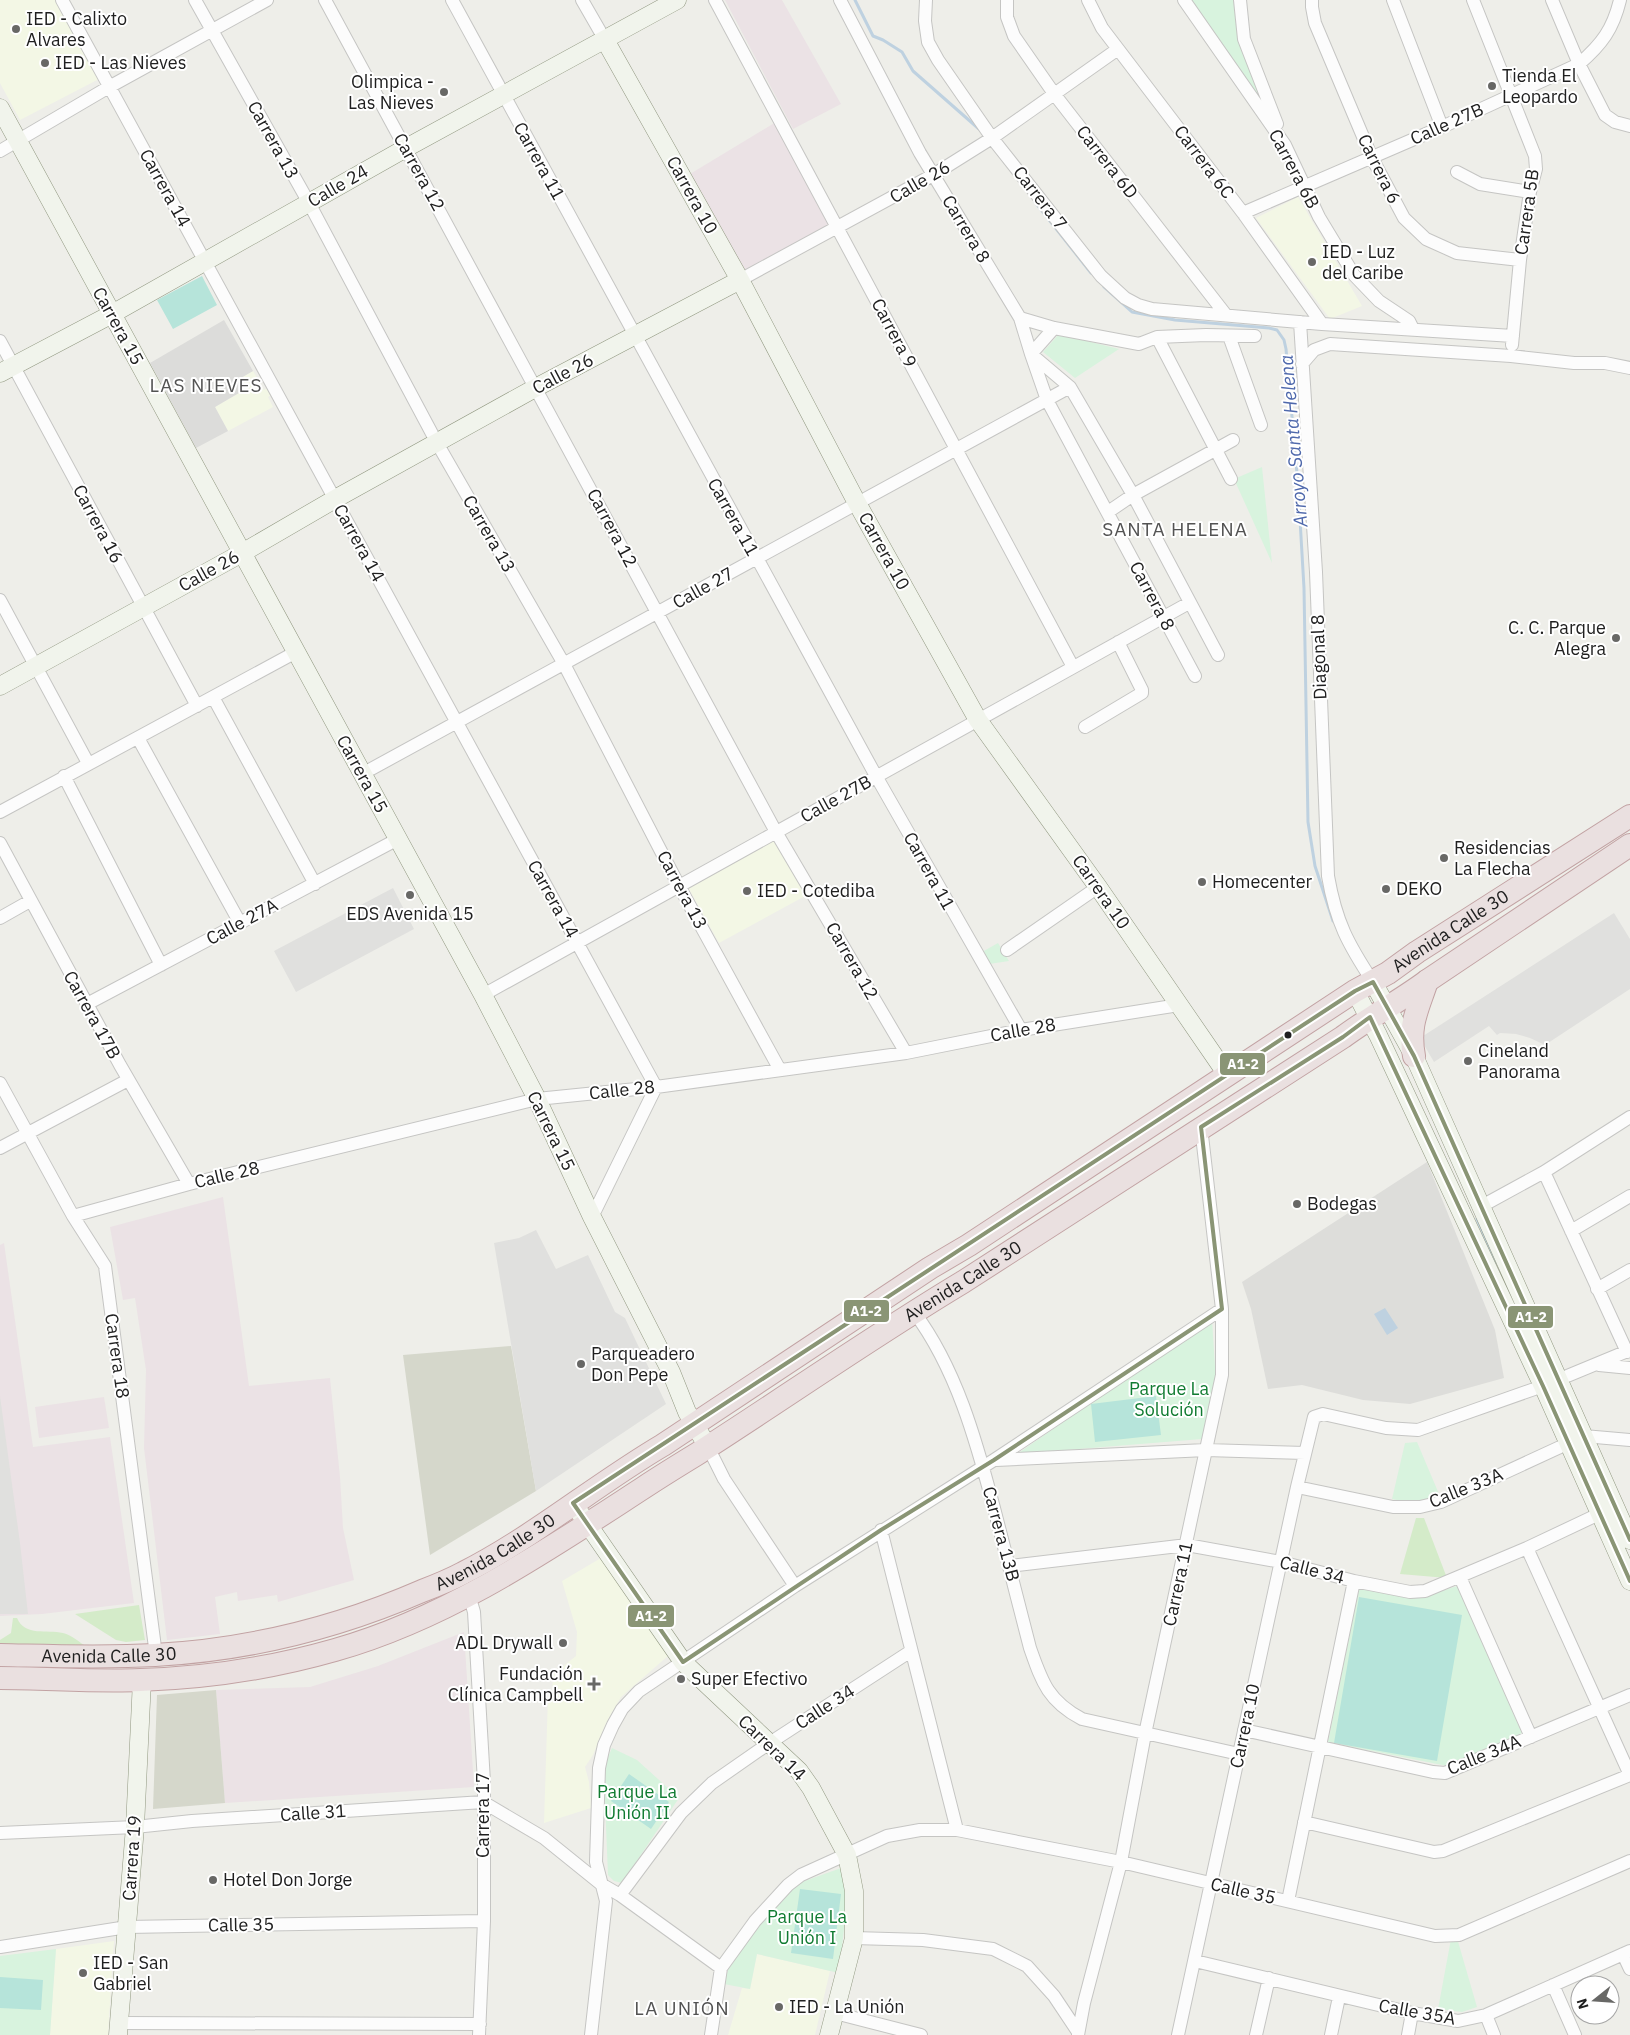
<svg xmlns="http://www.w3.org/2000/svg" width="1630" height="2035" viewBox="0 0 1630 2035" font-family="'IBM Plex Sans',sans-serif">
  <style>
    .residential { fill: #ddddda }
    .industrial { fill: #ebe2e5 }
    .education { fill: #f3f7e5 }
    .religious { fill: #dcdcda }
    .construction { fill: #d5d7cb }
    .grass { fill: #d4ebc9 }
    .park { fill: #d8f3de }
    .pitch { fill: #b6e4da }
    .parking { fill: #e0e0de }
    .water { fill: #bed1e0 }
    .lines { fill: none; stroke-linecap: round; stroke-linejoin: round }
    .stream { stroke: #bed1e0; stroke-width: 3 }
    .street-casing { stroke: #c5c5c3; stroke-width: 14 }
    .secondary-casing { stroke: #919881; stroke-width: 19 }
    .highway-casing { stroke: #c2a2a3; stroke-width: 24 }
    .street { stroke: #fcfcfc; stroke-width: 12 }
    .secondary { stroke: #f1f4ec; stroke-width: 18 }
    .highway { stroke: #eae0e0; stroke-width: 22 }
    .bus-1-casing { stroke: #fff; stroke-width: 8 }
    .bus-1 { stroke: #8a9575; stroke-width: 4 }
    .poi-dot { fill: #686866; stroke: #fff; stroke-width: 2 }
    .bus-dot { fill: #202020; stroke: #fff; stroke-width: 2 }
    .labels { text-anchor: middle; stroke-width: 4; stroke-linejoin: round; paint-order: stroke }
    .poi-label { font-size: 18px; fill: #202020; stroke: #fff; text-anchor: start }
    .street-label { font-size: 18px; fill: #202020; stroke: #fff }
    .park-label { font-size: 18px; fill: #107b31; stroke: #fff }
    .neighbourhood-label { font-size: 19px; letter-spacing: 1px; fill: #535353; stroke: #fff }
    .water-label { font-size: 19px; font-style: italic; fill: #4f69ac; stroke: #fff }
    .line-badge { stroke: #fff; stroke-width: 2 }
    .badge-label { font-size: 14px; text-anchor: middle; font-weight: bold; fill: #fff }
  </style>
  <rect width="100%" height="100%" fill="#eeeee9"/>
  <path class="residential" d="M 1427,1162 L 1495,1330 L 1504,1378 L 1410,1404 L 1363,1400 L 1302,1385 L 1268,1389 L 1251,1309 L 1242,1282 Z"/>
  <path class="industrial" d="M 725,0 L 782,0 L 841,104 L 793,129 Z
    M 776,122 L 829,225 L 745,270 L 690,174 Z
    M 223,1197 L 249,1386 L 330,1378 L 340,1477 L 343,1528 L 354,1580 L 278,1602 L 277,1595 L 238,1601 L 237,1592 L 215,1597 L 220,1634 L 167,1640 L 144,1448 L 146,1370 L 135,1298 L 123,1300 L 110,1227 Z
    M 4,1243 L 33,1447 L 110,1437 L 134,1603 L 42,1614 L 0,1616 L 0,1245 Z
    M 104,1397 L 109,1428 L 39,1438 L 35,1407 Z
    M 464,1632 L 474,1787 L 225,1803 L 216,1690 L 310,1687 L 378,1666 Z"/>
  <path class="education" d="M 0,0 L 57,0 L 99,79 L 20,120 L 0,83 Z
    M 1298,197 L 1362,306 L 1330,319 L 1256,218 Z
    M 253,371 L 264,390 L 270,386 L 274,393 L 268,397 L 273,407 L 228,431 L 215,407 L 244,390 L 239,379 Z
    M 775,838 L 807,895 L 719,943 L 688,887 Z
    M 601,1558 L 633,1606 L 638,1625 L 646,1623 L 669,1655 L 621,1697 L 606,1723 L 593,1755 L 585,1767 L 589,1782 L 591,1808 L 544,1823 L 548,1696 L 552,1695 L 553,1674 L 576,1656 L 577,1632 L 562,1581 Z
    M 114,1941 L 108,2035 L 50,2035 L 56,1949 Z
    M 757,1954 L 830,1971 L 815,2035 L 728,2035 L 742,1988 L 750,1989 Z"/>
  <path class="religious" d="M 224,320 L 253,371 L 239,379 L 244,390 L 215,407 L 228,431 L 196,448 L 150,363 Z"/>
  <path class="construction" d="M 511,1346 L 536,1491 L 430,1555 L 403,1355 Z
    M 216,1690 L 225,1803 L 153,1809 L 157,1695 Z"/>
  <path class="grass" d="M 1416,1518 L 1424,1518 L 1447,1578 L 1400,1574 Z
    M 139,1605 L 145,1640 L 126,1642 L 116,1640 L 75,1614 Z
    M 13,1618 L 17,1618 C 25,1637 47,1629 63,1633 C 72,1635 80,1643 87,1647 L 0,1645 L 0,1640 L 11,1633 Z"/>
  <path class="park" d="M 1187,0 L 1237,0 L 1266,105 L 1263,108 Z
    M 1059,334 L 1119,349 L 1075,378 L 1043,352 Z
    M 1262,467 L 1272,563 L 1234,479 Z
    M 998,943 L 1009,961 L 989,964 L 982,952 Z
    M 1212,1319 L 1216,1383 L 1202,1439 L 1017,1454 Z
    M 1417,1442 L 1439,1494 C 1422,1501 1410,1504 1392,1499 L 1405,1443 Z
    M 1361,1579 L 1442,1591 L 1457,1586 L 1522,1733 L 1447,1766 L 1328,1742 Z
    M 612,1748 L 637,1760 L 679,1798 L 622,1883 L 614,1881 L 608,1875 L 604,1778 L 605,1764 Z
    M 844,1867 L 848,1894 L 839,1973 L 757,1954 L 750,1989 L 724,1984 L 728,1970 L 759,1923 L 799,1883 Z
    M 1457,1938 L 1477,2007 L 1462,2012 L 1438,2009 L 1451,1939 Z
    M 56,1949 L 50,2035 L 0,2035 L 0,1956 Z"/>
  <path class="pitch" d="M 202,276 L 217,305 L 173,329 L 157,300 Z
    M 1156,1396 L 1161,1435 L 1095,1442 L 1091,1404 Z
    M 1359,1597 L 1462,1615 L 1437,1761 L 1334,1743 Z
    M 629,1774 L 669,1802 L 651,1829 L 611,1801 Z
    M 800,1889 L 841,1894 L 833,1959 L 791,1953 Z
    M 0,1977 L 43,1980 L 41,2010 L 0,2008 Z"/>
  <path class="parking" d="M 393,888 L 414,929 L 296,992 L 274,951 Z
    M 1614,913 L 1630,939 L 1630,989 L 1545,1045 L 1530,1038 L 1516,1034 L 1500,1033 L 1497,1035 L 1489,1026 L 1434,1062 L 1420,1038 Z
    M 536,1230 L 556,1269 L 588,1255 L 615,1312 L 625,1318 L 666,1404 L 536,1491 L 494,1243 L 519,1238 Z
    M 0,1396 L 20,1543 L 28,1614 L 0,1614 Z"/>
  <path class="water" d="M 1385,1308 L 1398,1328 L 1387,1335 L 1374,1314 Z"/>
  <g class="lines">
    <path class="stream" d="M 855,0 L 873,36 L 883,40 L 902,52 L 913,71 L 979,129
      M 1035,202 L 1091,273
      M 1104,287 L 1132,312 L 1175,320 L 1269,328 L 1277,330 L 1284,340 L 1286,349 L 1298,485 L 1304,588 L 1308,822 L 1315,866 L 1333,921
      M 1477,1219 L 1496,1263"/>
    <defs>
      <path id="street" d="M 62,0 L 656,1087 L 592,1217
        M 195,0 L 309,203 L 437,443 L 564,664 L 679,886 L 780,1070
        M 325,0 L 776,832 L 906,1053
        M 452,0 L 876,776 L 1021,1030
        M 582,0 L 605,40
        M 715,0 L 1073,667
        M 840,0 L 920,153 L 1020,318 L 1031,354 L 1047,400 L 1195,676
        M 926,0 L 925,21 L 928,42 L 938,60 L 992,138 L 1101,276 L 1125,298 L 1138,305 L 1152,309 L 1322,324 L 1513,336
        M 1007,0 L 1007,17 L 1014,36 L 1055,95 L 1226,315
        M 1088,0 L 1102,28 L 1243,213 L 1322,324
        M 1184,0 L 1285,145 L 1319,217 L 1354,275 L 1379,301 L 1409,321 L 1413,329
        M 1240,0 L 1244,39 L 1277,124
        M 1312,0 L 1312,7 L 1315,23 L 1372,158 L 1404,218 L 1426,239 L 1457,253 L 1520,260
        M 1393,0 L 1442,127
        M 1473,0 L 1535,156 L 1536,169 L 1530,192 L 1520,260 L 1512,345
        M 1552,0 L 1579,64 L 1605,115 L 1615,122 L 1630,126
        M 0,151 L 109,87 L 267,0
        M 1457,172 L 1480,184 L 1530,192
        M 1243,213 L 1442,127 L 1579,64 C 1602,44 1613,29 1620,0
        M 740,280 L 933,175 L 992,138 L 1118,49
        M 1020,318 L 1054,328 L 1139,344 L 1157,337 L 1206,335 L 1255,336
        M 1300,322 L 1316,572 L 1328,876 C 1336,922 1348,944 1373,982
        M 1229,336 L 1261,425
        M 1157,337 L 1231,479
        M 0,341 L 197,706
        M 1031,354 L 1070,387 L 1133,495 L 1218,655
        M 1031,354 L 1054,328
        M 1302,364 L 1314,350 L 1330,344 L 1511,356 L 1574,363 L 1605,363 L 1630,368
        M 1108,512 L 1133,495 L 1233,440
        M 0,600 L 88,763
        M 213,697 L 315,884
        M 1085,727 L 1142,693 L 1142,690 L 1118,642
        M 138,738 L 240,923
        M 362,774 L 1070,387
        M 64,776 L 161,965
        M 0,812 L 296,652
        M 0,843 L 120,1065 L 189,1184
        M 0,918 L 30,901
        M 1007,950 L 1098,887
        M 483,995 L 1189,603
        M 87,1004 L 398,839
        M 0,1083 L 73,1216 L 105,1266 L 156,1655
        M 0,1148 L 128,1080
        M 1544,1172 L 1627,1352
        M 1480,1207 L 1544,1172 L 1630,1117
        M 73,1216 L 189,1184 L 537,1099 L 656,1087 L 906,1053 L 1021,1030 L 1179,1005
        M 1571,1231 L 1630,1196
        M 1597,1289 L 1630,1270
        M 914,1312 C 956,1368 976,1440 994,1508 C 1006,1554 1018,1601 1030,1648 C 1042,1682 1048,1701 1082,1719 L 1239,1754
        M 1599,1365 L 1630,1368
        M 708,1447 L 724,1479 L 795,1586
        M 996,1460 L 1206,1450 L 1305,1453
        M 1297,1487 L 1393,1507 L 1420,1507 L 1441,1502 L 1584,1436 L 1630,1440
        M 881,1530 L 957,1830
        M 1527,1548 L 1630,1775
        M 1009,1566 L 1187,1545 L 1281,1562 L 1354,1581 L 1410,1592 L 1425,1591 L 1527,1548 L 1599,1514
        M 1460,1577 L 1531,1737
        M 469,1595 L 474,1612 L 484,1782 L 484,1921 L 479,2035
        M 1244,1730 L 1433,1772 L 1445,1773 L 1630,1695
        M 1304,1822 L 1434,1852 L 1443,1851 L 1630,1775
        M 0,1833 L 135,1827 L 192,1821 L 483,1802 L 544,1838 L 601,1884 L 620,1895 L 721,1968
        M 620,1895 L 681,1813 L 712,1783 L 768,1744 L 911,1651
        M 1288,1901 L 1354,1581
        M 854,1938 L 923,1940 L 993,1949 L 1027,1966 L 1054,1996 L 1078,2032
        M 0,1947 L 127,1927 L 484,1921
        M 1623,1954 L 1630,1969
        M 1195,1961 L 1412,2013 L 1458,2021 L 1486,2015 L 1630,1951
        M 1553,1985 L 1575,2035
        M 835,2013 L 921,2035
        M 1486,2015 L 1494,2035
        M 119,2023 L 480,2024
        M 591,2035 L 606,1901 L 596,1862 L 599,1768 L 604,1745 L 613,1725 L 622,1709 L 639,1691 L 795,1586 L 994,1460 L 1222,1309
        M 711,2035 L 721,1968 L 755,1921 L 788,1885 L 801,1875 L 887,1836 L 920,1830 L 957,1830 L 1121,1862 L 1435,1936 L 1459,1935 L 1630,1861
        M 1078,2035 L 1084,2003 L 1121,1862 L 1145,1734 L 1222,1375 L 1222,1309 L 1201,1127
        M 1178,2035 L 1297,1487 L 1314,1417 L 1323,1414 L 1386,1428 L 1418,1430 L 1543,1386 L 1630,1350
        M 1256,2035 L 1269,1978
        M 1331,2035 L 1339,1997
        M 1408,2035 L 1412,2013"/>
      <path id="secondary" d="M 605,40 L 740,280 L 857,503 L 978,720 L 1098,887 L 1228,1076
        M 0,108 L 483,995 L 537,1099 L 592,1217 L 671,1372 L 687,1412 L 708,1447
        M 0,373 L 112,314 L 406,148 L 677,0
        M 0,686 L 242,553 L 335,499 L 537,387 L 740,280
        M 1373,982 L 1414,1056 L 1630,1540
        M 1355,991 L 1378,1035 L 1543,1386 L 1630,1581
        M 573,1503 L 683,1662 L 799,1771 L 811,1788 L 847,1855 L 854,1891 L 854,1938 L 829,2035
        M 118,2035 L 135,1827 L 142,1680"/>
      <g id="highway">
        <path d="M 1414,1056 C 1408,1025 1418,1009 1427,981"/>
        <path id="s1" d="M 0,1655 C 52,1656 103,1658 155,1655 C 247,1650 337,1628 422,1591 C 435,1586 450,1580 463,1573 C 534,1537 595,1485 663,1445 L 930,1268 L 969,1245 L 1355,991 L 1388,973 L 1417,952 L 1630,816"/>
        <path id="s2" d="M 0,1678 C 46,1678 93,1682 140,1680 C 205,1678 272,1668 335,1650 C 448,1618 546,1551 643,1488 C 661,1476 679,1465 697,1454 C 786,1397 873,1336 963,1282 L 1343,1037 C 1370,1017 1400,1001 1427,981 L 1630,845"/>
      </g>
    </defs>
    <use href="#street" class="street-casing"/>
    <use href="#secondary" class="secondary-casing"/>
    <use href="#highway" class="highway-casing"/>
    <use href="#street" class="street"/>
    <use href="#secondary" class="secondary"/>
    <use href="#highway" class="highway"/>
    <defs>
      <path id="bus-1" d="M 1630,1540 L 1414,1056 L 1373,982 L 1355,991 L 573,1503 L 683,1662 L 881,1530 L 994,1460 L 1222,1309 L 1201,1127 L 1343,1037 L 1370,1017 L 1543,1386 L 1630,1581"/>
    </defs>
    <use href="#bus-1" class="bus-1-casing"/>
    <use href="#bus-1" class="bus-1"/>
  </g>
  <g class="poi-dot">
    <circle cx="16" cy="29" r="5"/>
    <circle cx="45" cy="63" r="5"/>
    <circle cx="1492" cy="86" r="5"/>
    <circle cx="444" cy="92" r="5"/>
    <circle cx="1312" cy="262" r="5"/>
    <circle cx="1616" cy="638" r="5"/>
    <circle cx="1444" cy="858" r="5"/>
    <circle cx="1202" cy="882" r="5"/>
    <circle cx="1386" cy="889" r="5"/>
    <circle cx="747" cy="891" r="5"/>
    <circle cx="410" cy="895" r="5"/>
    <circle cx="1468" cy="1061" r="5"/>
    <circle cx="1297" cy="1204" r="5"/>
    <circle cx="581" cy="1364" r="5"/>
    <circle cx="563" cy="1643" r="5"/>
    <circle cx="681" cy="1679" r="5"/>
    <path d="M591.5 1676.5h5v5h5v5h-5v5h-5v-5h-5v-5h5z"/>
    <circle cx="213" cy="1880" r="5"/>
    <circle cx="83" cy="1973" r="5"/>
    <circle cx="779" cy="2007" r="5"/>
  </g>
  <circle class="bus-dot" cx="1288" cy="1035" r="4.5"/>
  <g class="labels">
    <g class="poi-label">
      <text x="26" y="25">IED - Calixto<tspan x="26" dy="21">Alvares</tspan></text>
      <text x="55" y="69">IED - Las Nieves</text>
      <text x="1502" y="82">Tienda El<tspan x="1502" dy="21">Leopardo</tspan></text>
      <text x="434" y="88" text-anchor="end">Olimpica -<tspan x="434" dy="21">Las Nieves</tspan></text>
      <text x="1322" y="258">IED - Luz<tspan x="1322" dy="21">del Caribe</tspan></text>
      <text x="1606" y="634" text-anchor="end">C. C. Parque<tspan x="1606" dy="21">Alegra</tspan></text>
      <text x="1454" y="854">Residencias<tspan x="1454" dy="21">La Flecha</tspan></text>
      <text x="1212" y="888">Homecenter</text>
      <text x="1396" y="895">DEKO</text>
      <text x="757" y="897">IED - Cotediba</text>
      <text x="410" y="920" text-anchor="middle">EDS Avenida 15</text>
      <text x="1478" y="1057">Cineland<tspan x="1478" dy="21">Panorama</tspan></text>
      <text x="1307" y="1210">Bodegas</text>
      <text x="591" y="1360">Parqueadero<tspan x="591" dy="21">Don Pepe</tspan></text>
      <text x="553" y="1649" text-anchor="end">ADL Drywall</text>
      <text x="583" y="1680" text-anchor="end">Fundación<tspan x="583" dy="21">Clínica Campbell</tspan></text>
      <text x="691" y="1685">Super Efectivo</text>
      <text x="223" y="1886">Hotel Don Jorge</text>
      <text x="93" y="1969">IED - San<tspan x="93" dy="21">Gabriel</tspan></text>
      <text x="789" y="2013">IED - La Unión</text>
    </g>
    <g class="street-label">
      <text transform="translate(1447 124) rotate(-24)" y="6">Calle 27B</text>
      <text transform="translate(273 140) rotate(61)" y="6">Carrera 13</text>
      <text transform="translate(539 161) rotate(61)" y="6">Carrera 11</text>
      <text transform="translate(1107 162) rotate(52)" y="6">Carrera 6D</text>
      <text transform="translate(1204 162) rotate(53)" y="6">Carrera 6C</text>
      <text transform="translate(1294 169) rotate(62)" y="6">Carrera 6B</text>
      <text transform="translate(1379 169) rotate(64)" y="6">Carrera 6</text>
      <text transform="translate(419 172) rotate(61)" y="6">Carrera 12</text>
      <text transform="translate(920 182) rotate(-30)" y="6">Calle 26</text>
      <text transform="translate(338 186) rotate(-30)" y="6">Calle 24</text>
      <text transform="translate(165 188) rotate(61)" y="6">Carrera 14</text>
      <text transform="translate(692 195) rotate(61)" y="6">Carrera 10</text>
      <text transform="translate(1040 198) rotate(52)" y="6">Carrera 7</text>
      <text transform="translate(1527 212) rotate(-82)" y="6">Carrera 5B</text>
      <text transform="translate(966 229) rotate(59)" y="6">Carrera 8</text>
      <text transform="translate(118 326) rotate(61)" y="6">Carrera 15</text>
      <text transform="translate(894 333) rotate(62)" y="6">Carrera 9</text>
      <text transform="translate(563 374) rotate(-28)" y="6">Calle 26</text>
      <text transform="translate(733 517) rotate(61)" y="6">Carrera 11</text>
      <text transform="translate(98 524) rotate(62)" y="6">Carrera 16</text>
      <text transform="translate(612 528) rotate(62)" y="6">Carrera 12</text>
      <text transform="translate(489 534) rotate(60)" y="6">Carrera 13</text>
      <text transform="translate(359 543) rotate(61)" y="6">Carrera 14</text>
      <text transform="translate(884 551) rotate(61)" y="6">Carrera 10</text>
      <text transform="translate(209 571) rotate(-29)" y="6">Calle 26</text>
      <text transform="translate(703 588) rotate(-29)" y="6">Calle 27</text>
      <text transform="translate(1152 596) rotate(62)" y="6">Carrera 8</text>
      <text transform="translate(1319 657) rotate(-92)" y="6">Diagonal 8</text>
      <text transform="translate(362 774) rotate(61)" y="6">Carrera 15</text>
      <text transform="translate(836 799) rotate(-29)" y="6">Calle 27B</text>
      <text transform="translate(929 871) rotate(61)" y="6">Carrera 11</text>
      <text transform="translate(682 890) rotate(62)" y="6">Carrera 13</text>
      <text transform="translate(1101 892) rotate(55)" y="6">Carrera 10</text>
      <text transform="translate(553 899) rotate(61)" y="6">Carrera 14</text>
      <text transform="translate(242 922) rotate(-28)" y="6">Calle 27A</text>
      <text dy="6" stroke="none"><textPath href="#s1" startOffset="1654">Avenida Calle 30</textPath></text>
      <text transform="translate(852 961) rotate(60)" y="6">Carrera 12</text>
      <text transform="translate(92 1015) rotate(61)" y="6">Carrera 17B</text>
      <text transform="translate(1023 1030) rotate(-10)" y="6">Calle 28</text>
      <text transform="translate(622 1090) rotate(-6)" y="6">Calle 28</text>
      <text transform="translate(551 1131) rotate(64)" y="6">Carrera 15</text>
      <text transform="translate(227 1175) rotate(-13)" y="6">Calle 28</text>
      <text dy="6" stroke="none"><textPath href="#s2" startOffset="1068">Avenida Calle 30</textPath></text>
      <text transform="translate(117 1356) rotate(82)" y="6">Carrera 18</text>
      <text transform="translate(1466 1488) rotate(-22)" y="6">Calle 33A</text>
      <text transform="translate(1001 1534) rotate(75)" y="6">Carrera 13B</text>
      <text dy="6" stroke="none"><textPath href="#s1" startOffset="514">Avenida Calle 30</textPath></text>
      <text transform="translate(1312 1570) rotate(14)" y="6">Calle 34</text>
      <text transform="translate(1178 1584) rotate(-78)" y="6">Carrera 11</text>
      <text dy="6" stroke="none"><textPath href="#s1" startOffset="109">Avenida Calle 30</textPath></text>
      <text transform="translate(825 1707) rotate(-33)" y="6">Calle 34</text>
      <text transform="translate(1245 1726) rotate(-78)" y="6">Carrera 10</text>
      <text transform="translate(772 1748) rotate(44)" y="6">Carrera 14</text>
      <text transform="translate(1484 1755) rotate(-22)" y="6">Calle 34A</text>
      <text transform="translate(313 1813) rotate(-4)" y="6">Calle 31</text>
      <text transform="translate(483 1815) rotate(-90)" y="6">Carrera 17</text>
      <text transform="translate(132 1858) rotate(-86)" y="6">Carrera 19</text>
      <text transform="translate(1243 1891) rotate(13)" y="6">Calle 35</text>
      <text transform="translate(241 1925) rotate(-1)" y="6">Calle 35</text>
      <text transform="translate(1417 2012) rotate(10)" y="6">Calle 35A</text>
    </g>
    <g class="park-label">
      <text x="1169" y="1395">Parque La<tspan x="1169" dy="21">Solución</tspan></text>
      <text x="637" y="1798">Parque La<tspan x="637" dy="21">Unión II</tspan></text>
      <text x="807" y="1923">Parque La<tspan x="807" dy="21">Unión I</tspan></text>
    </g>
    <g class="neighbourhood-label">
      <text x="206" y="392">LAS NIEVES</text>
      <text x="1175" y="536">SANTA HELENA</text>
      <text x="682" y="2015">LA UNIÓN</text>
    </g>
    <g class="water-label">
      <text transform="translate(1293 441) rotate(-95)" y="7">Arroyo Santa Helena</text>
    </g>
  </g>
  <g class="line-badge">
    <rect x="1219" y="1052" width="47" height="24" rx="5" fill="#8a9575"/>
    <rect x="843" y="1299" width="47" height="24" rx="5" fill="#8a9575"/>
    <rect x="1507" y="1305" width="47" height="24" rx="5" fill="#8a9575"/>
    <rect x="627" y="1604" width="48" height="24" rx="5" fill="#8a9575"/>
  </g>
  <g class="badge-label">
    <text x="1243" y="1069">A1-2</text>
    <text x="866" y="1316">A1-2</text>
    <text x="1531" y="1322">A1-2</text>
    <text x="651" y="1621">A1-2</text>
  </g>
  <g transform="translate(1595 2000) rotate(253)"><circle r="24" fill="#ffffff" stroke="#a6a6a6"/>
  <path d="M0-4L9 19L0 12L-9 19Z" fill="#686866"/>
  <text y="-8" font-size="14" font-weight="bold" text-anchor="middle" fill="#202020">N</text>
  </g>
</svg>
